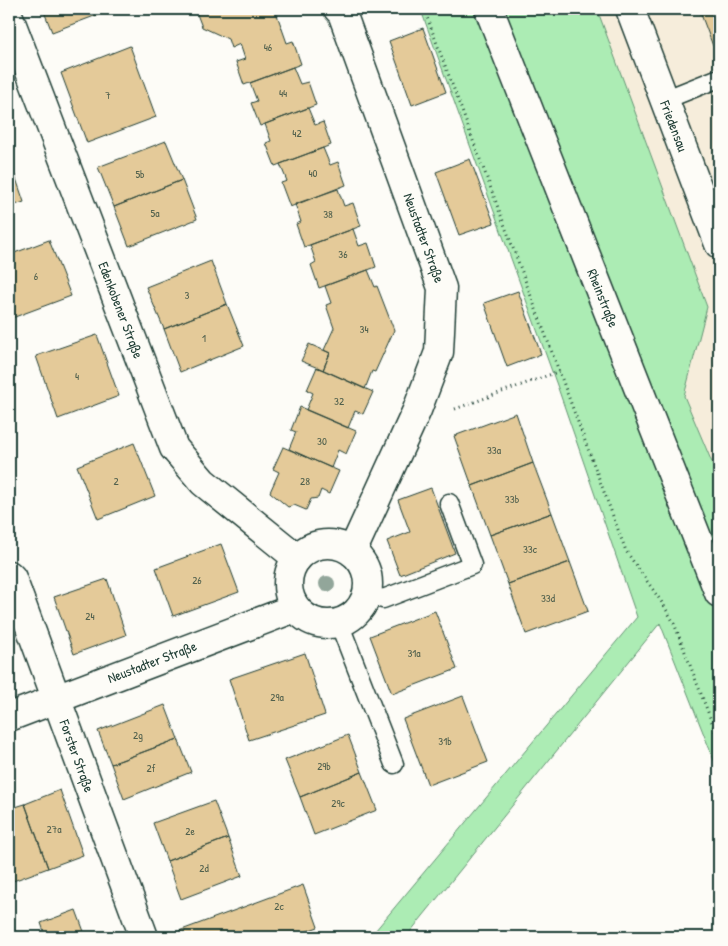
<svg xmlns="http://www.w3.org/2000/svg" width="728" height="946" viewBox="0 0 728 946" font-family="'Patrick Hand',sans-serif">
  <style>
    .built { fill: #f6eddb }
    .green { fill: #acecb4; stroke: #669474 }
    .building { fill: #e4ca99; stroke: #1f3d34 }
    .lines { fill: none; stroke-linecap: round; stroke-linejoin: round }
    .service-casing { stroke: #1f3d34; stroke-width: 21 }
    .minor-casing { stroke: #1f3d34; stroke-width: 31 }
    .secondary-casing { stroke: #1f3d34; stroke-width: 31 }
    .path { stroke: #1f3d34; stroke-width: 3; stroke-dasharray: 1 4; stroke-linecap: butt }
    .service { stroke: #fdfcf7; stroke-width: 18 }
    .minor { stroke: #fdfcf7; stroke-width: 28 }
    .secondary { stroke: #fdfcf7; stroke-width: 28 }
    .tree { fill: #92a69a }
    .labels { text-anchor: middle; stroke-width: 4; stroke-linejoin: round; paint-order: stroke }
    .number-label { font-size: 11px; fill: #50604d }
    .street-label { font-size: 14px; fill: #1f3d34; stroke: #fdfcf7 }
  </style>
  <rect width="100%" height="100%" fill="#fdfcf7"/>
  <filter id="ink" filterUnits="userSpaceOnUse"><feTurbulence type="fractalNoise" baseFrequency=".02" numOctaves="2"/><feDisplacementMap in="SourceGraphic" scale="10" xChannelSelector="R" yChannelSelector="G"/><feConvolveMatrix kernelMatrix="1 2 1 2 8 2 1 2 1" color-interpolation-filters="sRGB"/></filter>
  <g filter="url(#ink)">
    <path class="built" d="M 597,9 L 719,9 L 719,479 L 684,396 L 707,307 Z"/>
    <path class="green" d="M 418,9 L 597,9 L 707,307 L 684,396 L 719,479 L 719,773 L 660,623 L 406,937 L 370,937 L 637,617 L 558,388 L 422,13 Z"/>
    <path class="building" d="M 43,9 L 103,9 L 105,12 L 52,32 Z
      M 195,9 L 275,9 L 287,43 L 293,41 L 301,64 L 244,85 L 236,62 L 245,59 L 240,44 L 231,48 L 228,39 L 202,27 Z
      M 699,9 L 719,9 L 719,43 L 713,46 Z
      M 423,28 L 446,92 L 412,105 L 389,41 Z
      M 130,46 L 156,117 L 87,143 L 61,73 Z
      M 293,67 L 300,84 L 308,82 L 316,105 L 260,126 L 251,103 L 257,101 L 250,83 Z
      M 308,108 L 315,125 L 323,122 L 331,145 L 275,166 L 266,143 L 271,141 L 265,124 Z
      M 166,141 L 182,180 L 114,207 L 98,167 Z
      M 323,148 L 330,165 L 338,162 L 346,185 L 290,207 L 281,183 L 287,181 L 280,164 Z
      M 9,158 L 24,202 L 9,207 Z
      M 470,159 L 494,223 L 459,235 L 436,172 Z
      M 182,180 L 197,219 L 129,246 L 114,207 Z
      M 338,189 L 344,206 L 353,203 L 361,226 L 304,247 L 296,224 L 301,222 L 295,204 Z
      M 353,229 L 359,246 L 368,243 L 376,267 L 319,288 L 311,265 L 316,262 L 310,245 Z
      M 49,240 L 71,296 L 12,318 L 9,310 L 9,255 Z
      M 211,261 L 227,304 L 164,329 L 146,287 Z
      M 368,270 L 375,287 L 377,286 L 394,330 L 375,372 L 372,371 L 365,389 L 323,370 L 330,353 L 324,350 L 334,328 L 326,305 L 331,303 L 325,286 Z
      M 518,291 L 541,354 L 507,367 L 484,303 Z
      M 227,304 L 244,346 L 180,372 L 164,329 Z
      M 97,335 L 119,396 L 58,419 L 36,356 Z
      M 309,344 L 330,353 L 323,370 L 301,361 Z
      M 317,367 L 373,392 L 363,414 L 355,411 L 348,428 L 306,410 L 313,393 L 307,390 Z
      M 300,407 L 356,431 L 346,454 L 338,450 L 331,468 L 289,449 L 296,432 L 291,430 Z
      M 516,413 L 533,463 L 472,486 L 454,436 Z
      M 134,443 L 155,496 L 98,519 L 77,466 Z
      M 283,447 L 339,471 L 329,494 L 321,490 L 318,498 L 311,499 L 306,510 L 294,505 L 288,507 L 270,492 L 279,472 L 273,469 Z
      M 533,463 L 552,513 L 490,535 L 472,486 Z
      M 431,488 L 455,553 L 400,575 L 387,541 L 410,532 L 398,500 Z
      M 552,513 L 570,562 L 508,584 L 490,535 Z
      M 221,544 L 239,592 L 173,616 L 156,568 Z
      M 570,562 L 588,611 L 526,634 L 508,584 Z
      M 107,579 L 126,635 L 74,654 L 54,597 Z
      M 435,611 L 457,669 L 392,694 L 370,636 Z
      M 305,653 L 325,715 L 249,740 L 229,679 Z
      M 463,696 L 488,762 L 428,785 L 403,719 Z
      M 165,705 L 178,739 L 111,764 L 98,731 Z
      M 348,735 L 362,772 L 300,797 L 285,760 Z
      M 178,739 L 191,772 L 124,799 L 111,764 Z
      M 362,772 L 377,810 L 314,835 L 300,797 Z
      M 60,790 L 83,855 L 48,868 L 25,804 Z
      M 214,801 L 228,838 L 167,861 L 153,823 Z
      M 25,804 L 48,868 L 13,881 L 9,869 L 9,809 Z
      M 228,838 L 242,876 L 181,899 L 167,861 Z
      M 303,885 L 318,927 L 291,937 L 181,937 L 179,931 Z
      M 76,910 L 86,937 L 46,937 L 41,923 Z"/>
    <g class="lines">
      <defs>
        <path id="service" d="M 664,100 L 719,78
          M 367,595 L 383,599 L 472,565 L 449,503
          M 339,623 L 394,764"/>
        <path id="minor" d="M 338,9 L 342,13 L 442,288 L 439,352 L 417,410 L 352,552
          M 630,9 L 719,244
          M 9,17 L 174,448 L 203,482 L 297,558
          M288 584a40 40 0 1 1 80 0a40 40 0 1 1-80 0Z
          M 9,575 L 12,578 L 144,937
          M 9,717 L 295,608"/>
        <path id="secondary" d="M 489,9 L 719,593"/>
      </defs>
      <use href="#service" class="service-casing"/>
      <use href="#minor" class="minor-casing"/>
      <use href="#secondary" class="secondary-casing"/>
      <path class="path" d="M 424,9 L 626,551 L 663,604 L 674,623 L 719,741
        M 455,409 L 560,371"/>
      <use href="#service" class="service"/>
      <use href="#minor" class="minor"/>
      <use href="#secondary" class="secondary"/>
    </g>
    <circle class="tree" cx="327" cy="584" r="8"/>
  </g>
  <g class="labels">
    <g class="number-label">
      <text x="268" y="51">46</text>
      <text x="283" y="97">44</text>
      <text x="108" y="99">7</text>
      <text x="297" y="137">42</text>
      <text x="313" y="177">40</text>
      <text x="140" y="178">5b</text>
      <text x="155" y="217">5a</text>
      <text x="328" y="218">38</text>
      <text x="343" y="258">36</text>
      <text x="36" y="280">6</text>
      <text x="187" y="299">3</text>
      <text x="364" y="333">34</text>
      <text x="204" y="342">1</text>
      <text x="77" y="380">4</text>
      <text x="339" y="405">32</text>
      <text x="322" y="445">30</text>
      <text x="494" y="454">33a</text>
      <text x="116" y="485">2</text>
      <text x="305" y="485">28</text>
      <text x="512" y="503">33b</text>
      <text x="530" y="553">33c</text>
      <text x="197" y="584">26</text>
      <text x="548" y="602">33d</text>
      <text x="90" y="620">24</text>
      <text x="414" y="657">31a</text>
      <text x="277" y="701">29a</text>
      <text x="138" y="739">2g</text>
      <text x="445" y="745">31b</text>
      <text x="324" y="770">29b</text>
      <text x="151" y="772">2f</text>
      <text x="338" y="807">29c</text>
      <text x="54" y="833">27a</text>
      <text x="190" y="835">2e</text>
      <text x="204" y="872">2d</text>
      <text x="279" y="910">2c</text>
    </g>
    <g class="street-label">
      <text transform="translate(674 126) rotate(69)" y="5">Friedensau</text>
      <text transform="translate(424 238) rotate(70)" y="5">Neustadter Straße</text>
      <text transform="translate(603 298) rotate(68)" y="5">Rheinstraße</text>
      <text transform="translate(121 310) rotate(69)" y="5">Edenkobener Straße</text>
      <text transform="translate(152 662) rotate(-21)" y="5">Neustadter Straße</text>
      <text transform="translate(77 756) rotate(70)" y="5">Forster Straße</text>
    </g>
  </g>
  <rect width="728" height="946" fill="none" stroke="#fdfcf7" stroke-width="30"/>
  <rect x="15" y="15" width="698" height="916" fill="none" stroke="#1f3d34" stroke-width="2" filter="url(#ink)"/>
</svg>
